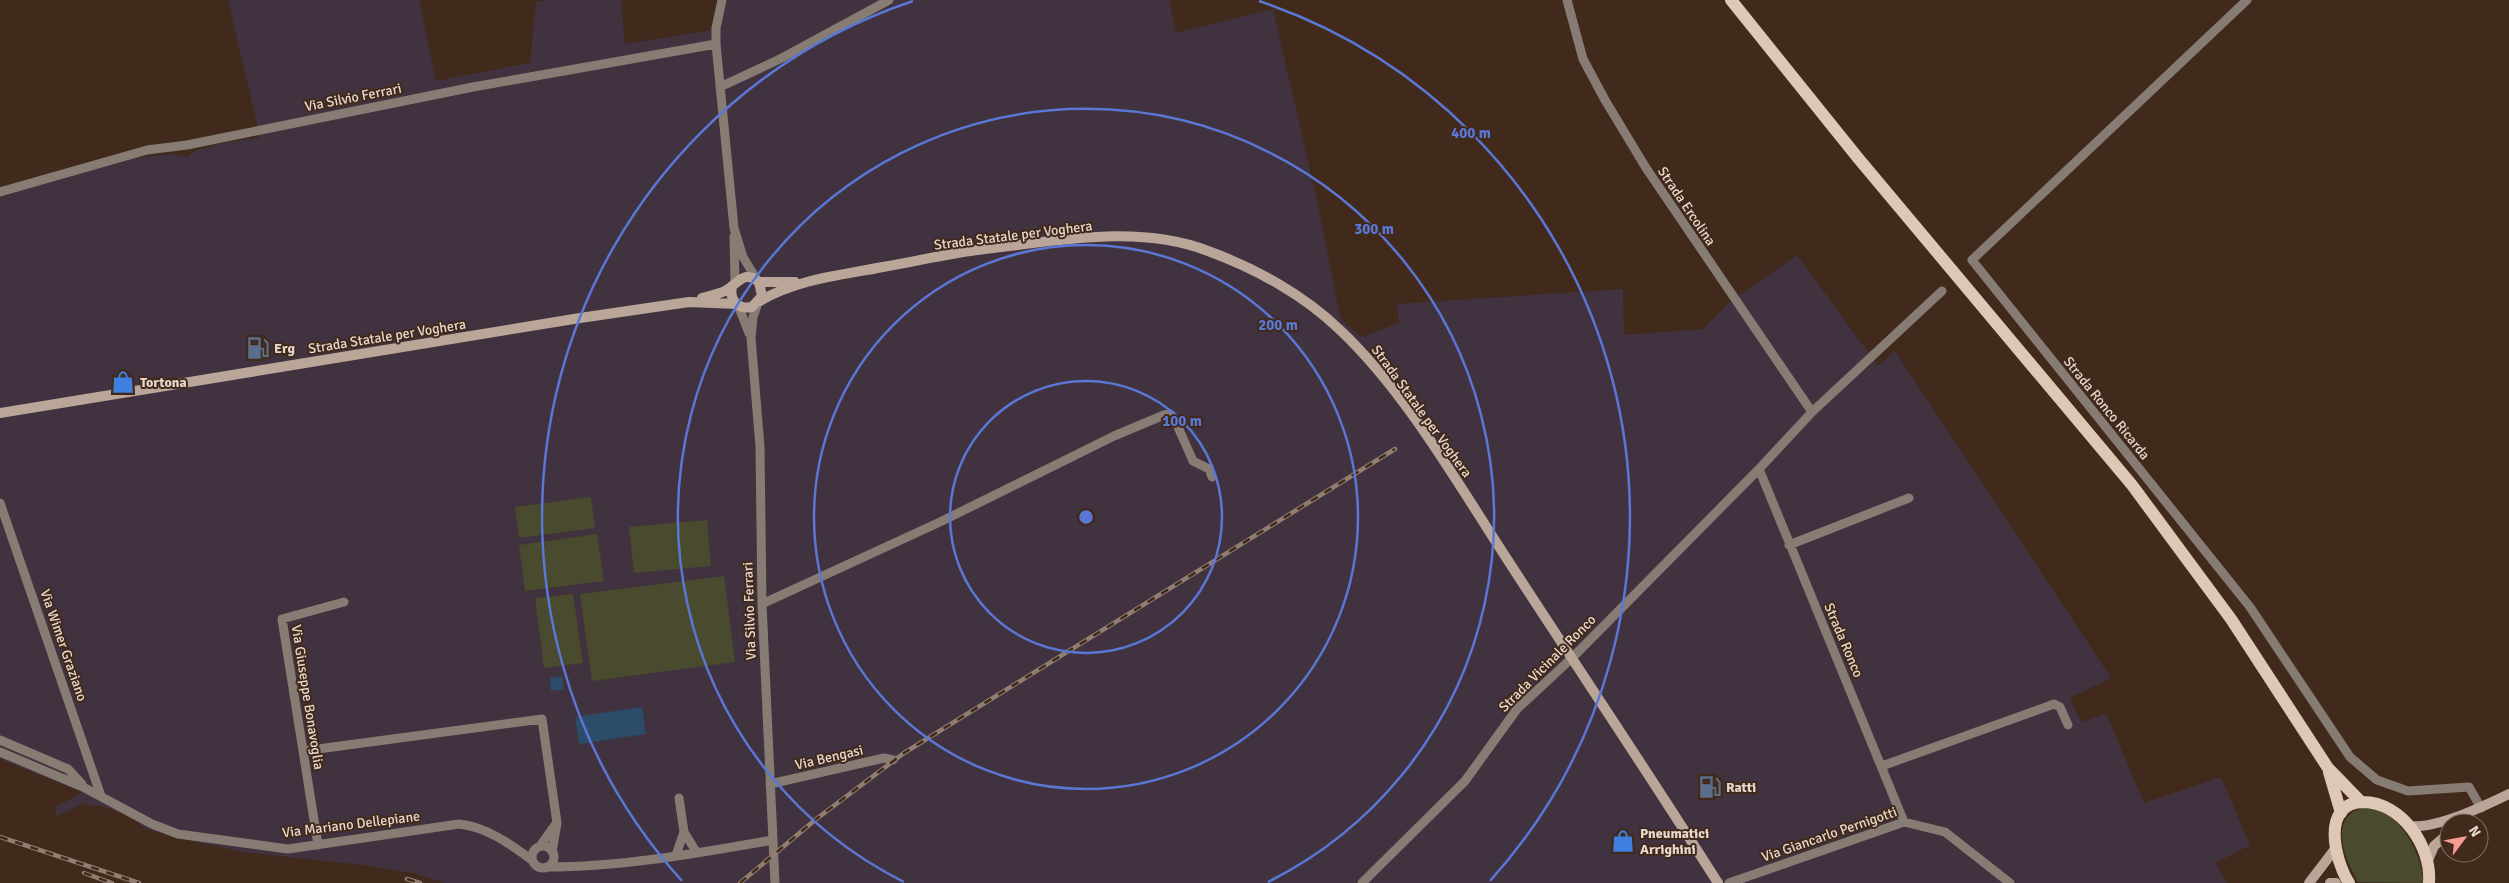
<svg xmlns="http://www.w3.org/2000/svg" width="2509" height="883" viewBox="0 0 2509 883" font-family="Signika,sans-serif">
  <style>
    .industrial { fill: #41323f }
    .green { fill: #494a2e }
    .water { fill: #2c4c69 }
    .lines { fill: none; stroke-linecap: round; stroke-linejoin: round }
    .minor { stroke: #877c73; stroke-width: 9 }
    .secondary { stroke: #b9a698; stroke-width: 10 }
    .primary { stroke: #dfc7b5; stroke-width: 12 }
    .rail-casing { stroke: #917e71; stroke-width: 4.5 }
    .rail { stroke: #412a1b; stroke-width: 2.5; stroke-dasharray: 8; stroke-linecap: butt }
    .ring { fill: none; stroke: #5a77d5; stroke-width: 2.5 }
    .labels { text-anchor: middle; stroke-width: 4; stroke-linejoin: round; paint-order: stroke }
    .street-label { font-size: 14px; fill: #e7d8ce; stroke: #412a1b }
    .poi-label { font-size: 14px; font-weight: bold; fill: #e7d8ce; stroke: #412a1b; text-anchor: start }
    .centre { fill: #5a77d5; stroke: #412a1b; stroke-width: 2.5 }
    .ring-label { font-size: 15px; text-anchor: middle; font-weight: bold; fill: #5a77d5; stroke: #412a1b; stroke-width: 4; stroke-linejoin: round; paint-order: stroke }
  </style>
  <rect width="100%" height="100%" fill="#412a1b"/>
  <path class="industrial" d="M 228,0 L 419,0 L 436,81 L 530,63 L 536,2 L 548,0 L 621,0 L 625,44 L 711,30 L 717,0 L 1169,0 L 1176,33 L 1273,9 L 1319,209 L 1340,318 L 1361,337 L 1399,323 L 1397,304 L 1623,289 L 1624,335 L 1704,329 L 1727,304 L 1797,255 L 1878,366 L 1895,351 L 2111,678 L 2070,698 L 2081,722 L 2106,713 L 2144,803 L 2221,777 L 2250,845 L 2216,863 L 2227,883 L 445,883 L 413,873 L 363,865 L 243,852 L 201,843 L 146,829 L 126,815 L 99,805 L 92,807 L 84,803 L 56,817 L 56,807 L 82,792 L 0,759 L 0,196 L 133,158 L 173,154 L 188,157 L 194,151 L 218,144 L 260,137 Z"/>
  <path class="green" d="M 591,497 L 595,528 L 519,538 L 515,507 Z
    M 707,520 L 711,566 L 634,573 L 629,527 Z
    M 597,534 L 604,581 L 525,591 L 519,545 Z
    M 724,576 L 735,662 L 592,681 L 580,594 Z
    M 573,594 L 583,663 L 544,668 L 535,598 Z
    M 2363,808 C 2400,807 2421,853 2424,883 L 2358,882 C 2345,860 2327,817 2363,808 Z"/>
  <path class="water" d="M 562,676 L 564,689 L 551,691 L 550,678 Z
    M 642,707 L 646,734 L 579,744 L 575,717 Z"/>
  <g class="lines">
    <path class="minor" d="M 722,0 L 716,28 L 716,44 L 734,228 L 743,257 L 757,280
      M 1567,0 L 1583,59 L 1605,100 L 1646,168 L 1812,412
      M 2247,0 L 1972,260 L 2250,607 L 2350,757 L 2377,780 L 2408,791 L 2469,787 L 2481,808
      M 720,87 L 782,58 L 889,0
      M 0,192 L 147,150 L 187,145 L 473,87 L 716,44
      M 734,236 L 735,282
      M 758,303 L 753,317 L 751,338 L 760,447 L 762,604 L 775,883
      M 738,305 L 749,333
      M 1759,469 L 1904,822
      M 0,503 L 101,796
      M 1789,545 L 1909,498
      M 762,604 L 940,522 L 1114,436 L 1164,415 L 1170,414 L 1174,418 L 1193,461 L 1209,469 L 1212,477
      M 0,740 L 68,769 L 82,784
      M 303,751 L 542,719 L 557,823 L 552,852
      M 0,752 L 83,787 L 152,824 L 178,834 L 288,849 L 459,824 C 487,827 510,844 532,860
      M 1882,766 L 2054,704 L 2060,707 L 2068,725
      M 770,784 L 884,758 L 893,760
      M 679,798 L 684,832 L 697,853
      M 318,845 L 282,619 L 344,602
      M 540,846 L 555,825
      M532 857a11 11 0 1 1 22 0a11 11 0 1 1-22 0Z
      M 676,855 L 684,832
      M 547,867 C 622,867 698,853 773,840
      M 1362,883 L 1465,781 L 1517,709 L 1572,658 L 1759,469 L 1812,412 L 1942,291
      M 1729,883 L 1904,822 L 1945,832 L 2010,883"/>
    <path class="secondary" d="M 759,282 L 795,282
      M 702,298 C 710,296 718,294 725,291 C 738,284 744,269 759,282 L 762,296 L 752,307 C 738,310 729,300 732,286
      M 760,301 C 797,279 842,275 883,267 C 917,261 951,253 985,249 C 1057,241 1138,224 1208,251 C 1255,268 1304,295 1340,330 C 1405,391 1458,484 1507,559 C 1577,667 1649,774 1718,883
      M 0,413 L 580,318 L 689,302 L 737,304
      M 2410,826 C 2437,829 2484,806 2509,794
      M 2428,860 L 2434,846 L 2449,833
      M 2309,883 L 2335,849
      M 2330,883 L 2336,883"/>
    <path class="primary" d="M 1731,0 L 1858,158 L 2132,485 L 2231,619 L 2328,768 L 2361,802
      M 2329,772 L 2341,813
      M 2349,883 C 2335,861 2320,803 2363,802 C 2402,802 2432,847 2429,883"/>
    <defs>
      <path id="rail" d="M 0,837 L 139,883
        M 84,873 L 112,883
        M 407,879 L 420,883
        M 740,883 L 815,820 L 904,753 L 1395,449"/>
    </defs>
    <use href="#rail" class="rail-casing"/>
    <use href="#rail" class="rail"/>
  </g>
  <g class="ring">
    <circle cx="1086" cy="517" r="136"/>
    <circle cx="1086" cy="517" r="272"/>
    <path d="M904 882A408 408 0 1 1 1268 882"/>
    <path d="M682 881A544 544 0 0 1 913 1M1259 1A544 544 0 0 1 1490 881"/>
  </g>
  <defs>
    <symbol id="fuel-bare" viewBox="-9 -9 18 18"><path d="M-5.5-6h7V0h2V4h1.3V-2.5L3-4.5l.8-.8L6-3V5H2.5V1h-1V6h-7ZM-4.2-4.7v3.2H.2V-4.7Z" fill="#5c6f8a" stroke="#412a1b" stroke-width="2.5" paint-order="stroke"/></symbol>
    <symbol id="shop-bare" viewBox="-9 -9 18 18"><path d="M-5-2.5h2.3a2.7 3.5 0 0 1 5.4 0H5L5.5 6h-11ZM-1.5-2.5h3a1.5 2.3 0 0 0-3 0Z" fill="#3f7fe0" stroke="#412a1b" stroke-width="2.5" paint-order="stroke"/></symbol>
  </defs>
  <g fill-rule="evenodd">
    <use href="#fuel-bare" x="242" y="332" width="32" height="32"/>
    <use href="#shop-bare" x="107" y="366" width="32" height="32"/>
    <use href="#fuel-bare" x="1694" y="771" width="32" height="32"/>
    <use href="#shop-bare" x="1607" y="825" width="32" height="32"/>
  </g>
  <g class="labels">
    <g class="street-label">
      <text transform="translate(353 97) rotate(-11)" y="5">Via Silvio Ferrari</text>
      <text transform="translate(1687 206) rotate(56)" y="5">Strada Ercolina</text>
      <text transform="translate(1013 235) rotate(-7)" y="5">Strada Statale per Voghera</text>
      <text transform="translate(387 336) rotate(-9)" y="5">Strada Statale per Voghera</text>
      <text transform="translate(2107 408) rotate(51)" y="5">Strada Ronco Ricarda</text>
      <text transform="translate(1422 411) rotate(54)" y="5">Strada Statale per Voghera</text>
      <text transform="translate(749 611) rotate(-92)" y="5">Via Silvio Ferrari</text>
      <text transform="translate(1844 640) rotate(67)" y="5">Strada Ronco</text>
      <text transform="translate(64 645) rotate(71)" y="5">Via Wimer Graziano</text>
      <text transform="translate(1547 663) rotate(-45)" y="5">Strada Vicinale Ronco</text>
      <text transform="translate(308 697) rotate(81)" y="5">Via Giuseppe Bonavoglia</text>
      <text transform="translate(829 757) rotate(-13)" y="5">Via Bengasi</text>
      <text transform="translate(351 824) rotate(-7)" y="5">Via Mariano Dellepiane</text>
      <text transform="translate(1829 834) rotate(-19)" y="5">Via Giancarlo Pernigotti</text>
    </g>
    <g class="poi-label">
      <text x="274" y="353">Erg</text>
      <text x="140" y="387">Tortona</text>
      <text x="1726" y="792">Ratti</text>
      <text x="1640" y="838">Pneumatici<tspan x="1640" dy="16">Arrighini</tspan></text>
    </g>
  </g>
  <circle cx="1086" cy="517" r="8" class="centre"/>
  <g class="ring-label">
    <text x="1471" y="138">400 m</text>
    <text x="1374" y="234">300 m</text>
    <text x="1278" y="330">200 m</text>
    <text x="1182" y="426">100 m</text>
  </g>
  <g transform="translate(2464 838) rotate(58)"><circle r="24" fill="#412a1b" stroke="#837063"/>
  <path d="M0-4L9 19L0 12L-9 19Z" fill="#f59c93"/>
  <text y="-8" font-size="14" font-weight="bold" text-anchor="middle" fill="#e7d8ce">N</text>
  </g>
</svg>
